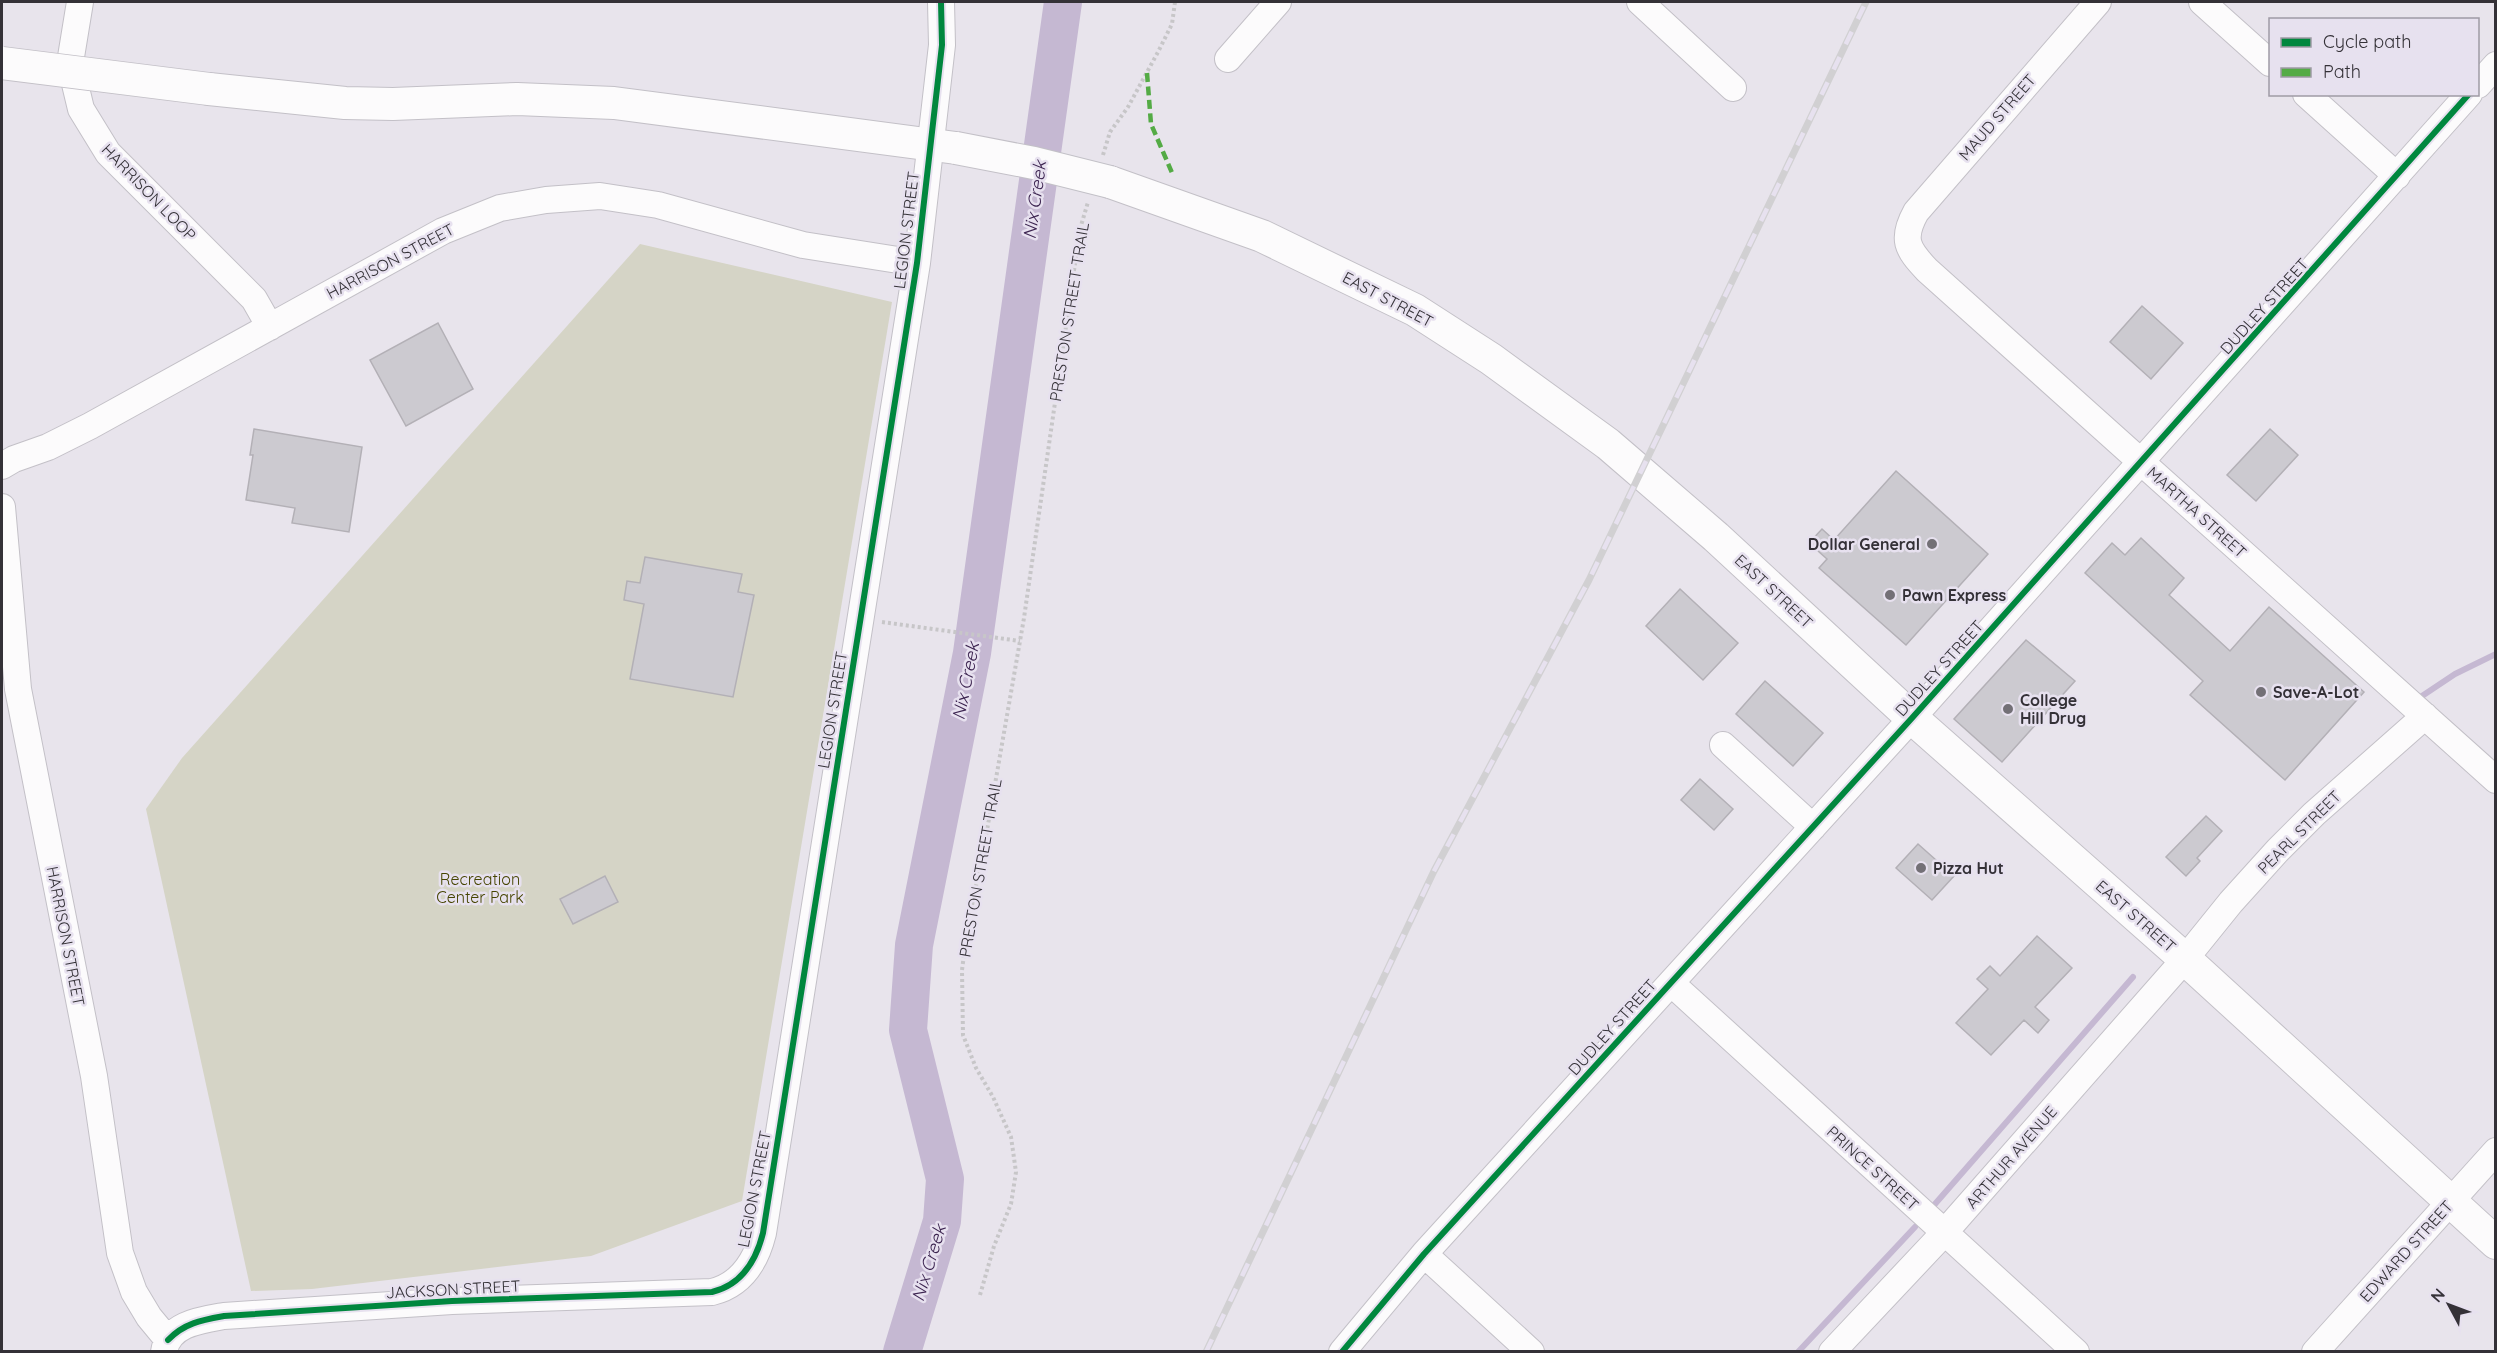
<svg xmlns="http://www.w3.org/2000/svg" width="2497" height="1353" viewBox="0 0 2497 1353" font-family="Quicksand,sans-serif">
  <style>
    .green { fill: #d5d4c6 }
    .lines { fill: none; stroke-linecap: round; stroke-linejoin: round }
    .stream { stroke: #c5b8d2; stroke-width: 6 }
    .river { stroke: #c5b8d2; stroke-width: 38 }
    .building { fill: #cccad0; stroke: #b3b0b6; stroke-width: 1.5 }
    .minor-casing { stroke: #c3c0c7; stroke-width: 28 }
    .major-casing { stroke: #c3c0c7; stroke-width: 34 }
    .path { stroke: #c7c6c8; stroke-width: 4; stroke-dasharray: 3 3; stroke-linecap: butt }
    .minor { stroke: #fcfbfc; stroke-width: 26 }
    .major { stroke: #fcfbfc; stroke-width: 32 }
    .rail-casing { stroke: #d1d0d2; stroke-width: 7 }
    .rail { stroke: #e7e1ef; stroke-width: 4.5; stroke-dasharray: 14; stroke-linecap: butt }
    .major-bridge-casing { stroke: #c3c0c7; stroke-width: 34; stroke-linecap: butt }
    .major-bridge { stroke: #fcfbfc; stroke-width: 32 }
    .quiet { stroke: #54ab45; stroke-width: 4.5; stroke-dasharray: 9 4.5; stroke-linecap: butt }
    .cycleway-casing { stroke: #e7e1ef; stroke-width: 10 }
    .cycleway { stroke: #00873e; stroke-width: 6 }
    .poi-dot { fill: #737076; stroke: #e7e1ef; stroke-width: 2 }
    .labels { text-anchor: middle; stroke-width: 5; stroke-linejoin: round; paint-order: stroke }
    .street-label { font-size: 16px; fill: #343137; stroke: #e7e1ef }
    .poi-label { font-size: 16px; font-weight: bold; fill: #343137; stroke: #e7e1ef; text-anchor: start }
    .park-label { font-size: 16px; fill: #464501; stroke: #e7e1ef }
    .water-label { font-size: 18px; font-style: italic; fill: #3c2450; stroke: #e7e1ef }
  </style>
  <rect width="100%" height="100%" fill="#e8e4ec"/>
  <path class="green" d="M 640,244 L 892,302 L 742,1201 L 591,1256 L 312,1289 L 251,1291 L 146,809 L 182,758 Z"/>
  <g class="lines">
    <path class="stream" d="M 2422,696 L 2455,674 L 2496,654
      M 1935,1204 L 2133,977
      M 1798,1352 L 1915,1227"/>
    <path class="river" d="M 902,1352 L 942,1221 L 945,1179 L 908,1030 L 914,945 L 972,653 L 1063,2"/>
  </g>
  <path class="building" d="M 2142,306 L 2183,343 L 2151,379 L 2110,342 Z
    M 438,323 L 473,389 L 406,426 L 370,360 Z
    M 254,429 L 362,447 L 349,532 L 292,523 L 295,508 L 246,500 L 253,455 L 250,455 Z
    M 2270,429 L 2298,455 L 2256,501 L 2227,475 Z
    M 1896,471 L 1988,554 L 1906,645 L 1819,568 L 1827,559 L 1809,543 L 1822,529 L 1834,540 Z
    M 2141,538 L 2184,578 L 2169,595 L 2230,651 L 2269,607 L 2364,692 L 2285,780 L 2190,695 L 2203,681 L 2085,573 L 2112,543 L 2125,555 Z
    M 645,557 L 742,574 L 738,592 L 754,595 L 733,697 L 630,679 L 644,604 L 624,600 L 627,581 L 640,583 Z
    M 1680,589 L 1738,643 L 1703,680 L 1646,626 Z
    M 2026,640 L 2075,681 L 2002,762 L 1954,719 Z
    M 1765,681 L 1823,733 L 1793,766 L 1736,714 Z
    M 1700,779 L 1733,809 L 1714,830 L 1681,800 Z
    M 2206,816 L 2222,831 L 2197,858 L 2200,861 L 2186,876 L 2166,857 Z
    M 1918,844 L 1954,876 L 1932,900 L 1896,868 Z
    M 605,876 L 618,902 L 573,924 L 560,899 Z
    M 2037,936 L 2072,968 L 2035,1007 L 2049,1020 L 2038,1033 L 2024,1020 L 1991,1055 L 1956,1023 L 1988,989 L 1977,979 L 1990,966 L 2000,976 Z"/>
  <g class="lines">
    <defs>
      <path id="minor" d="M 80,2 L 70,63 L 81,109 L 108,153 L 254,299 L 270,327
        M 1640,2 L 1733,88
        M 2098,2 L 1916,212 C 1901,239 1907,249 1927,270 L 2496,780
        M 2202,2 L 2270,63
        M 1228,59 L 1278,2
        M 2478,85 L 2496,65
        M 2306,94 L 2397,176
        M 2,466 L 14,459 L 48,447 L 90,426 L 443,231 L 500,208 L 546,200 L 600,196 L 658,205 L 803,245 L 917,263
        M 2,507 L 18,689 L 94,1076 L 120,1253 L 134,1292 L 149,1317 L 168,1340
        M 1723,745 L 1813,827
        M 1671,983 L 2076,1352
        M 1424,1254 L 1531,1352
        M 164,1352 C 168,1324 201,1320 224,1316 L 452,1301 L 712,1292 C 741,1285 756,1261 763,1233 L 917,263 L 942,45 L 941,2
        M 1342,1352 L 1424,1254 L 1912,718 L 2469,94
        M 1832,1352 L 1944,1233 L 2185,959 L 2231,902 L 2278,850 L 2314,814 L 2425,716
        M 2315,1352 L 2496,1151"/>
      <path id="major" d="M 209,89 L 345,103 L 393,104 L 517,99 L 614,103 L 956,148
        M 1110,182 L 1262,236 L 1415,310 L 1491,359 L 1608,444 L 1716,537 L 1912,718 L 2185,959 L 2496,1243"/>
    </defs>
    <use href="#minor" class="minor-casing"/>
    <use href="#major" class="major-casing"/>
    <path class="path" d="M 1103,155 L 1110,132 L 1128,107 L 1158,52 L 1172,24 L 1175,2
      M 882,622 L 1020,641
      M 980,1295 L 994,1246 L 1011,1204 L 1016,1172 L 1011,1137 L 993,1097 L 976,1068 L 963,1035 L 962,970 L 968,924 L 983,853 L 1024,618 L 1080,229 L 1088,202"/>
    <use href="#minor" class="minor"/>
    <use href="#major" class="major"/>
    <defs>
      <path id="rail" d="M 1206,1352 L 1434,871 L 1589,580 L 1866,2"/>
    </defs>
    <use href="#rail" class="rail-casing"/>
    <use href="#rail" class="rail"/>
    <defs>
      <path id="major-bridge" d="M 2,63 L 209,89
        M 956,148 L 1034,163 L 1110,182"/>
    </defs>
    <use href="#major-bridge" class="major-bridge-casing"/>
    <use href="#major-bridge" class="major-bridge"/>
    <path class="quiet" d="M 1147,73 L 1151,124 L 1173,175"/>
    <defs>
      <path id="cycleway" d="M 168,1340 C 184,1323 202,1320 224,1316 L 452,1301 L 712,1292 C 741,1285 756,1261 763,1233 L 917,263 L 942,45 L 941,2
        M 1342,1352 L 1424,1254 L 1912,718 L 2469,94"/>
    </defs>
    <use href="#cycleway" class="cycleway-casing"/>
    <use href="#cycleway" class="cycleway"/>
  </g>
  <g class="poi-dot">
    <circle cx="1932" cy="544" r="6"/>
    <circle cx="1890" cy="595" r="6"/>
    <circle cx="2261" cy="692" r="6"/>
    <circle cx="2008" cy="709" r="6"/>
    <circle cx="1921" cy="868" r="6"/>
  </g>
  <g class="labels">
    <g class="street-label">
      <text transform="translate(1997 117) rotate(-49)" y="6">MAUD STREET</text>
      <text transform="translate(149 192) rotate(46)" y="6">HARRISON LOOP</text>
      <text transform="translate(906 230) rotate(-83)" y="6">LEGION STREET</text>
      <text transform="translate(390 261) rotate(-28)" y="6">HARRISON STREET</text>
      <text transform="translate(1388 299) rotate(28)" y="6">EAST STREET</text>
      <text transform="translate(2264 306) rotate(-48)" y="6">DUDLEY STREET</text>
      <text transform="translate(1069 312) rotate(-81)" y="6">PRESTON STREET TRAIL</text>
      <text transform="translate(2197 512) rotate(42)" y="6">MARTHA STREET</text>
      <text transform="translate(1774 591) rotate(43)" y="6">EAST STREET</text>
      <text transform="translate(1939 668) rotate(-48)" y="6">DUDLEY STREET</text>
      <text transform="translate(832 710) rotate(-81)" y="6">LEGION STREET</text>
      <text transform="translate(2299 832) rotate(-45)" y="6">PEARL STREET</text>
      <text transform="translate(980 868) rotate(-80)" y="6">PRESTON STREET TRAIL</text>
      <text transform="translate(2136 916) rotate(41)" y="6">EAST STREET</text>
      <text transform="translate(66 936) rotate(79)" y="6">HARRISON STREET</text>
      <text transform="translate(1612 1027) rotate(-48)" y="6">DUDLEY STREET</text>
      <text transform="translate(2011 1157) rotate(-49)" y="6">ARTHUR AVENUE</text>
      <text transform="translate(1873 1168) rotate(42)" y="6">PRINCE STREET</text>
      <text transform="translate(754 1189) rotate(-79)" y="6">LEGION STREET</text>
      <text transform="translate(2406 1251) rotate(-48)" y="6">EDWARD STREET</text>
      <text transform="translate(453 1289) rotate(-3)" y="6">JACKSON STREET</text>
    </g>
    <g class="poi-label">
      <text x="1920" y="550" text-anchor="end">Dollar General</text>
      <text x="1902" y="601">Pawn Express</text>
      <text x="2273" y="698">Save-A-Lot</text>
      <text x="2020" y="706">College<tspan x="2020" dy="18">Hill Drug</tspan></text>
      <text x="1933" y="874">Pizza Hut</text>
    </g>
    <g class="park-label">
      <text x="480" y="885">Recreation<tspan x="480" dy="18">Center Park</tspan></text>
    </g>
    <g class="water-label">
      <text transform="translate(1035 200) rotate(-82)" y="6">Nix Creek</text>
      <text transform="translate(966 681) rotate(-79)" y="6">Nix Creek</text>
      <text transform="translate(929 1263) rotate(-73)" y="6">Nix Creek</text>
    </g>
  </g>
  <rect width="2497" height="1353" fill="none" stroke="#343137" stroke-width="6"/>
  <rect x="2269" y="18" width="210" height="78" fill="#e7e1ef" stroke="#9f9ba5" stroke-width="1.5"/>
  <rect x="2281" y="38" width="30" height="9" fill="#00873e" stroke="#9f9ba5" stroke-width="1.5"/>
  <text x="2323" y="48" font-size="18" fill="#343137">Cycle path</text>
  <rect x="2281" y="68" width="30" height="9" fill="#54ab45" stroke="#9f9ba5" stroke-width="1.5"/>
  <text x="2323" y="78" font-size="18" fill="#343137">Path</text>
  <g transform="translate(2449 1305) rotate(311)" stroke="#e7e1ef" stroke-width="4.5" paint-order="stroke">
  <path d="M0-4.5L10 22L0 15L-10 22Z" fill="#343137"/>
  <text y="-9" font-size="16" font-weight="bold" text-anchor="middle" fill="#343137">N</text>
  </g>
</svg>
